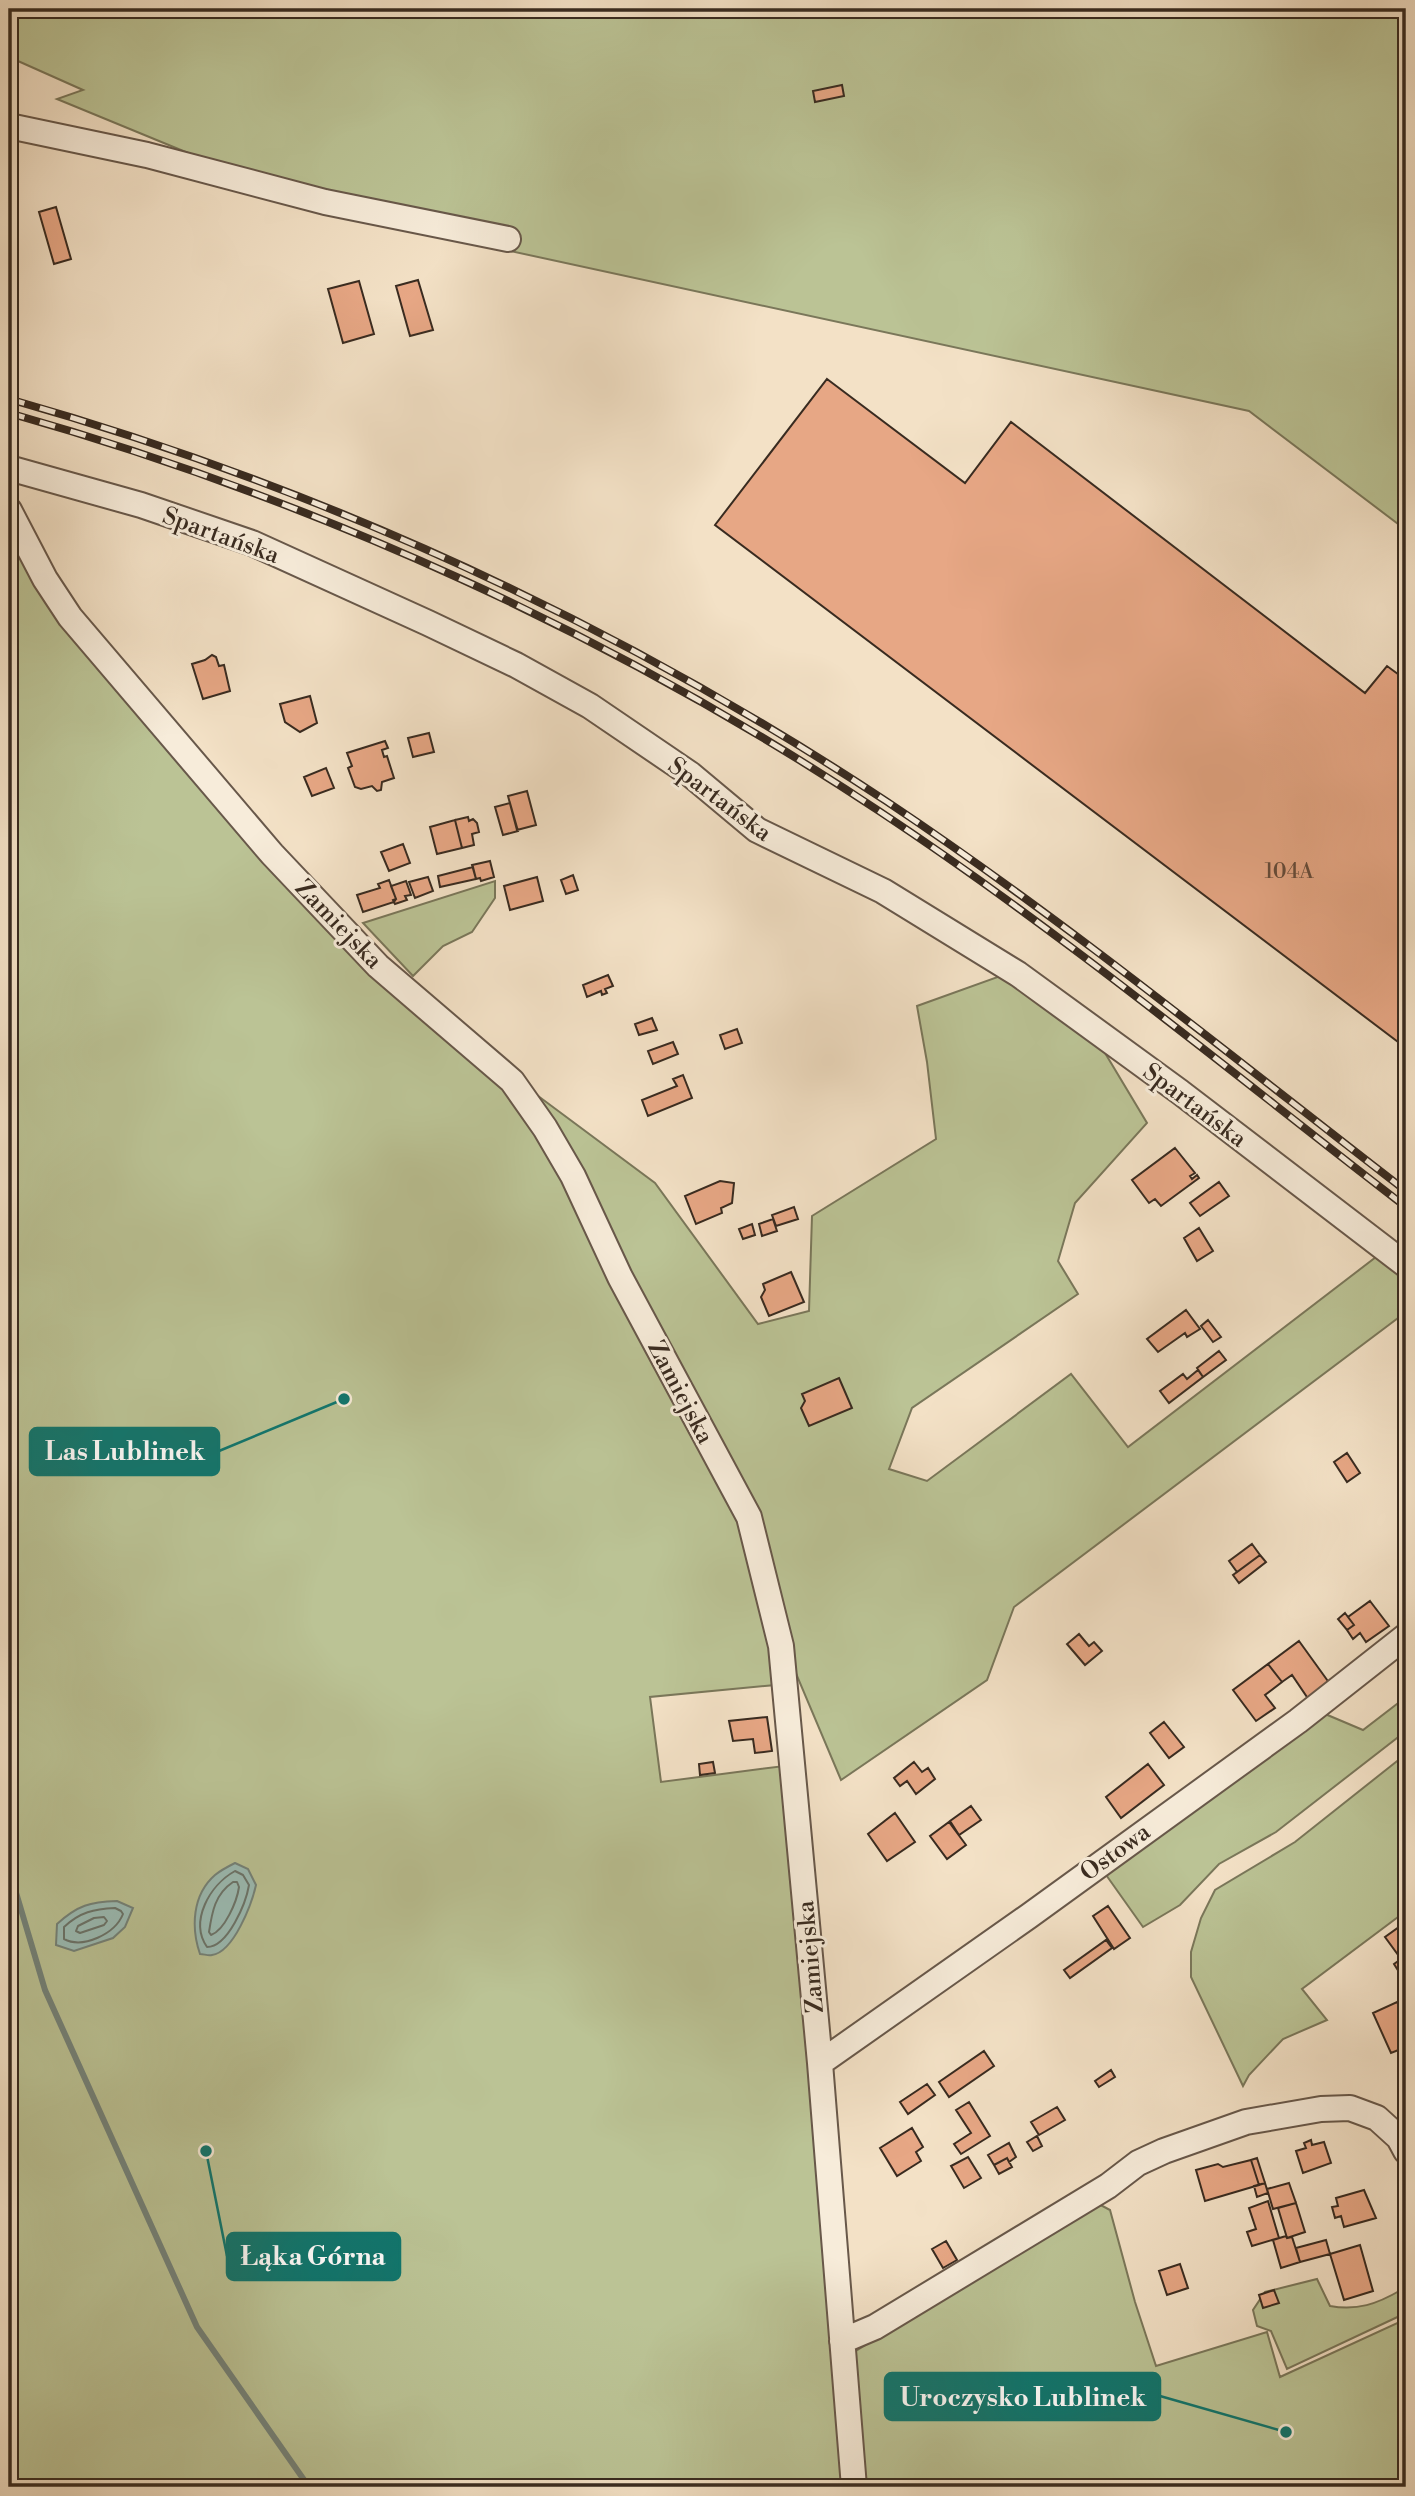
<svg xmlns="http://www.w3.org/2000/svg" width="1415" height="2496" viewBox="0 0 1415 2496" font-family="'Libre Bodoni',serif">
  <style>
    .green { fill: #bbc395; stroke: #7a775a; stroke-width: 2 }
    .water { fill: #9bbdb6; stroke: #74837a; stroke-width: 2 }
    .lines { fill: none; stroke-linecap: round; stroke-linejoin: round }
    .shore { stroke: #6a746b; stroke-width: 2 }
    .stream { stroke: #74837a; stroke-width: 6 }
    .building { fill: #e7a785; stroke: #392b20; stroke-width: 2 }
    .street-casing { stroke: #68584a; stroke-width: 28 }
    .street { stroke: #f7ecda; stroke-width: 24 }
    .rail-casing { stroke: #392b20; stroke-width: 8 }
    .rail { stroke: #f7ecda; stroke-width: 5; stroke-dasharray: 16; stroke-linecap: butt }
    .labels { text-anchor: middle; stroke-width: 6; stroke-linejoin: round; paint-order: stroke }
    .number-label { font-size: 21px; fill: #644a39 }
    .street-label { font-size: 24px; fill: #392b20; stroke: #f7ecda }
    .leader { fill: none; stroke: #0f766e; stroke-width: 2.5 }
    .callout-dot { fill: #0f766e; stroke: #f7ecda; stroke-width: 2.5 }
    .callout { fill: #0f766e; stroke: #0f766e; stroke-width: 2.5 }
    .callout-label { font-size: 26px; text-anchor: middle; font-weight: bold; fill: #fff }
  </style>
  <rect width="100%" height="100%" fill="#f3e1c6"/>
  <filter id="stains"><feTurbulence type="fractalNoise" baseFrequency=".00286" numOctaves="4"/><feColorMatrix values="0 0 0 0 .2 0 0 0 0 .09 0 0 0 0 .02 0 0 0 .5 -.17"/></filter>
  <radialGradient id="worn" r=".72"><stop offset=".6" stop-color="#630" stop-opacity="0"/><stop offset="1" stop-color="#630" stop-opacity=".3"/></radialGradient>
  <path class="green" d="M 9,9 L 1406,9 L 1406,530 L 1249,411 L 455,239 L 193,155 L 57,99 L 83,90 L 9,57 Z
    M 9,530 L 67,624 L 508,1087 L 568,1177 L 742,1518 L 772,1649 L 775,1685 L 650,1697 L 661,1782 L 784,1766 L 854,2352 L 1095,2202 L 1110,2210 L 1135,2302 L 1156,2366 L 1267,2332 L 1280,2377 L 1406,2319 L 1406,2487 L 9,2487 L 9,1974 L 13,1970 L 13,1953 L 9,1949 Z
    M 495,881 L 495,898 L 472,932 L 443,946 L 413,976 L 363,923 Z
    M 1003,975 L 1099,1043 L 1147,1123 L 1075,1203 L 1058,1261 L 1078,1294 L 912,1408 L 889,1469 L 927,1481 L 1071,1374 L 1128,1447 L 1376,1257 L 1406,1279 L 1406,1312 L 1014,1607 L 987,1680 L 841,1780 L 789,1657 L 754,1514 L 522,1084 L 655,1183 L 758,1324 L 809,1311 L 812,1216 L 936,1139 L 927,1062 L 917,1006 Z
    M 1406,1697 L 1406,1731 L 1276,1832 L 1219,1864 L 1180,1905 L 1143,1927 L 1104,1872 L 1318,1711 L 1363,1730 Z
    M 1406,1754 L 1406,1911 L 1302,1989 L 1327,2020 L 1283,2039 L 1249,2075 L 1243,2086 L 1191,1977 L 1191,1952 L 1201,1918 L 1215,1890 L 1295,1842 Z
    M 1406,2277 L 1406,2313 L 1287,2369 L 1271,2331 L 1257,2326 L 1253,2310 L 1265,2292 L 1317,2279 L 1330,2306 C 1357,2311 1377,2304 1401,2290 Z"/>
  <path class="water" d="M 235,1863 L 248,1869 L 256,1885 C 252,1903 234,1952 212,1955 C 208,1956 204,1954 200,1954 C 191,1928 192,1895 215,1875 C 221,1870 229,1866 235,1863 Z
    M 117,1901 L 133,1908 L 125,1927 L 113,1938 L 74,1951 L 56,1945 L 57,1924 C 78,1905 90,1902 117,1901 Z"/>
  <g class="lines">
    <path class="shore" d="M 235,1871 L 243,1875 L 249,1885 C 246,1903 228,1947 207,1947 C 189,1921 210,1885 235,1871 Z
      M 233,1882 L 237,1882 L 239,1887 C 237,1901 225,1930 211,1935 L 209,1932 C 212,1912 215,1894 233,1882 Z
      M 115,1908 L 121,1911 L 123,1914 C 115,1934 83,1949 64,1939 L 64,1927 C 80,1912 94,1909 115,1908 Z
      M 104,1917 L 107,1921 L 104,1925 L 80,1933 L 76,1931 L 78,1926 L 94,1918 Z"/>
    <path class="stream" d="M 9,1869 L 45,1990 L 197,2327 L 309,2487"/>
  </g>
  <path class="building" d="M 842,85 L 844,96 L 815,102 L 813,91 Z
    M 56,207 L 71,259 L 54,264 L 39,212 Z
    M 418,280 L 433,330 L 410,336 L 396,286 Z
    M 359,281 L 374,334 L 343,343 L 328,289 Z
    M 827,379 L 965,483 L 1011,422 L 1365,693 L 1387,666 L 1406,680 L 1406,1048 L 715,525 Z
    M 212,655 L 216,657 L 219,666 L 224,665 L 230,691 L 203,699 L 192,664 L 205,660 Z
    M 310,696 L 317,723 L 300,732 L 285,722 L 280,704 Z
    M 429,733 L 434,752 L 413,757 L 408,738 Z
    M 385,741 L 388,748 L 382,750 L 384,757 L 387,756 L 394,778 L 382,782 L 381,790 L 377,791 L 372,786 L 361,789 L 355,787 L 348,768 L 352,766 L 347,753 Z
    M 326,768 L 334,788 L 312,796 L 304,777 Z
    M 527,791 L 536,825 L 517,830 L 508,796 Z
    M 510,803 L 518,831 L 503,835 L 495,807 Z
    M 468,817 L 469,821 L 473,819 L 477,823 L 479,832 L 472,834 L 474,845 L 462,848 L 455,820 Z
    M 455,820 L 462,848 L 437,854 L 430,827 Z
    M 403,844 L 410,863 L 389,871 L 381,852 Z
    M 490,861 L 494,877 L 481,881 L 480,878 L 476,879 L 472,865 Z
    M 473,867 L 476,879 L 440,887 L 438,876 Z
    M 573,875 L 578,890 L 566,894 L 561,880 Z
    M 428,877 L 433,891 L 415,898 L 409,882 Z
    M 537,877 L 543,901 L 510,910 L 504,886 Z
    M 389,880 L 396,899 L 394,902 L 363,912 L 357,895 L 380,888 L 378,884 Z
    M 406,881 L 411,895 L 405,896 L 407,900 L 395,904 L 393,900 L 396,899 L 391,886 Z
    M 608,975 L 613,986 L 605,989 L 607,993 L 602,995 L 601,991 L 587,997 L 583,985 Z
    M 652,1018 L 657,1030 L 639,1035 L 635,1024 Z
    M 737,1029 L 742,1043 L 725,1049 L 720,1035 Z
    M 673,1042 L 678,1054 L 653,1064 L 648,1051 Z
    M 683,1075 L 692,1098 L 648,1116 L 642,1100 L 677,1086 L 673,1079 Z
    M 1175,1148 L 1195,1173 L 1190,1176 L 1192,1179 L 1197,1175 L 1199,1178 L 1161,1206 L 1155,1199 L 1149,1203 L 1132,1180 Z
    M 720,1181 L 734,1183 L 732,1203 L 721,1208 L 722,1213 L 696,1224 L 685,1196 Z
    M 1219,1182 L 1229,1196 L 1200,1216 L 1190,1203 Z
    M 794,1207 L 798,1219 L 776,1226 L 772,1215 Z
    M 773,1219 L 777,1231 L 762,1236 L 759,1224 Z
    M 752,1224 L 755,1235 L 743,1239 L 739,1229 Z
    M 1199,1228 L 1213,1251 L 1197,1261 L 1184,1238 Z
    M 791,1272 L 804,1302 L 769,1316 L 761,1297 L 765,1290 L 763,1284 Z
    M 1186,1310 L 1200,1329 L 1187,1337 L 1185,1333 L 1158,1352 L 1147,1339 Z
    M 1208,1320 L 1221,1337 L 1213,1342 L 1201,1326 Z
    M 1219,1351 L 1226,1360 L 1203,1377 L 1197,1368 Z
    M 1198,1370 L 1203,1377 L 1169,1403 L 1160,1391 L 1183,1374 L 1187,1379 Z
    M 839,1378 L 852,1408 L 809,1426 L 801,1408 L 805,1401 L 802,1394 Z
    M 1347,1453 L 1360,1473 L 1347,1482 L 1334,1462 Z
    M 1252,1544 L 1260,1555 L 1237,1572 L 1229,1561 Z
    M 1260,1555 L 1266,1562 L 1239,1583 L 1233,1575 Z
    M 1370,1601 L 1389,1626 L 1366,1642 L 1360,1633 L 1353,1639 L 1347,1630 L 1354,1625 L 1348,1617 Z
    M 1345,1613 L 1354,1625 L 1347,1630 L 1338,1619 Z
    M 1079,1634 L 1089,1646 L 1094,1642 L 1102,1651 L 1085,1665 L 1067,1644 Z
    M 1299,1641 L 1330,1684 L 1309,1700 L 1292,1675 L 1282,1682 L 1268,1664 Z
    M 1268,1664 L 1282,1682 L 1265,1695 L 1275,1708 L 1256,1721 L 1233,1690 Z
    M 767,1717 L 772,1751 L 755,1753 L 753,1739 L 733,1741 L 729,1721 Z
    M 1164,1722 L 1184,1747 L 1169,1758 L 1150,1733 Z
    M 713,1762 L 715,1773 L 700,1775 L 699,1764 Z
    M 914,1762 L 922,1772 L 928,1768 L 935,1779 L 916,1794 L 907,1781 L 900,1786 L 894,1778 Z
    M 1148,1764 L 1164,1785 L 1121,1818 L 1106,1797 Z
    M 971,1806 L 981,1820 L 959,1835 L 950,1821 Z
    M 895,1813 L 915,1842 L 887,1861 L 868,1834 Z
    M 949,1822 L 966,1845 L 947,1859 L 930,1836 Z
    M 1108,1906 L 1130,1938 L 1114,1949 L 1093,1916 Z
    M 1406,1922 L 1406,1966 L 1399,1972 L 1394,1964 L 1401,1959 L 1385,1937 Z
    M 1106,1940 L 1112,1948 L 1070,1978 L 1064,1970 Z
    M 1397,2002 L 1402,2012 L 1406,2010 L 1406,2047 L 1391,2053 L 1373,2013 Z
    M 984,2051 L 994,2066 L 949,2097 L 939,2082 Z
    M 1111,2070 L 1115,2077 L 1099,2087 L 1095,2081 Z
    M 927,2084 L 935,2095 L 908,2114 L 900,2102 Z
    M 969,2102 L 990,2136 L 961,2154 L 954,2144 L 971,2133 L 956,2110 Z
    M 1057,2107 L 1065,2120 L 1039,2135 L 1031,2122 Z
    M 912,2128 L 923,2147 L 916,2152 L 921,2161 L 897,2176 L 880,2148 Z
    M 1037,2136 L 1042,2146 L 1033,2151 L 1027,2142 Z
    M 1311,2140 L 1312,2145 L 1324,2142 L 1331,2163 L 1303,2173 L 1296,2151 L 1306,2148 L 1304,2143 Z
    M 1009,2143 L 1016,2157 L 1009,2162 L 1007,2158 L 994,2165 L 988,2155 Z
    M 968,2157 L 981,2178 L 964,2188 L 951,2166 Z
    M 1007,2158 L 1012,2167 L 999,2174 L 994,2165 Z
    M 1257,2158 L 1265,2183 L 1259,2185 L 1251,2160 Z
    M 1251,2160 L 1259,2185 L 1205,2201 L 1196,2170 L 1218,2164 L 1223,2167 Z
    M 1265,2183 L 1268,2193 L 1257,2197 L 1254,2186 Z
    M 1289,2183 L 1296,2203 L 1273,2209 L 1267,2189 Z
    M 1364,2190 L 1376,2218 L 1344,2227 L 1341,2216 L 1335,2218 L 1332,2207 L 1338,2206 L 1336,2198 Z
    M 1268,2201 L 1279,2238 L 1252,2246 L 1247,2232 L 1256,2229 L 1249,2208 Z
    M 1296,2203 L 1305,2232 L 1287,2238 L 1278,2208 Z
    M 1286,2236 L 1287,2238 L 1292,2237 L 1300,2262 L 1281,2268 L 1273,2240 Z
    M 1326,2240 L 1330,2254 L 1300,2262 L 1296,2248 Z
    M 946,2241 L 957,2260 L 943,2268 L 932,2249 Z
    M 1360,2245 L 1373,2291 L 1344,2300 L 1330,2254 Z
    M 1180,2264 L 1188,2288 L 1167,2295 L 1159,2271 Z
    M 1274,2290 L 1279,2303 L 1263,2308 L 1259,2295 Z"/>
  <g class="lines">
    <defs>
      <path id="street" d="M 9,126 L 147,155 L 325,202 L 508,239
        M 9,468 L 141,505 L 252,543 L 428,623 L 516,665 L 590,706 L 690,774 L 757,830 L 883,891 L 1018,974 L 1180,1092 L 1406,1265
        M 9,510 L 45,579 L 70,617 L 272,854 L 378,966 L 512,1081 L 545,1128 L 573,1176 L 620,1277 L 749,1517 L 781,1646 L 820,2063 L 854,2487
        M 820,2063 L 1029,1916 L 1298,1721 L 1406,1636
        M 842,2341 L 875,2327 L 1108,2186 L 1138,2163 L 1164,2151 L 1246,2122 L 1321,2109 L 1350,2108 L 1377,2118 L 1399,2138 L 1406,2151"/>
    </defs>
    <use href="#street" class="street-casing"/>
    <use href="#street" class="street"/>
    <defs>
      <path id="rail" d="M 9,399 C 320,487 616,623 886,801 C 1066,921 1235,1059 1406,1191
        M 9,413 C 317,500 612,634 879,811 C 1062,932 1232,1073 1406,1207"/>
    </defs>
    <use href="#rail" class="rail-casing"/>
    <use href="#rail" class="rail"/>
  </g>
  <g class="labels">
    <g class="number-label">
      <text x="1289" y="878">104A</text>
    </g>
    <g class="street-label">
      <text transform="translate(221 535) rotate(20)" y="8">Spartańska</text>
      <text transform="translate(720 799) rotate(37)" y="8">Spartańska</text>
      <text transform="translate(339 924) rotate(46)" y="8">Zamiejska</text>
      <text transform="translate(1195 1105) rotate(37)" y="8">Spartańska</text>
      <text transform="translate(681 1392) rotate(62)" y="8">Zamiejska</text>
      <text transform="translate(1115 1852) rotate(-36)" y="8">Ostowa</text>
      <text transform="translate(810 1957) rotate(-95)" y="8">Zamiejska</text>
    </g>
  </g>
  <path class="leader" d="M344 1399L219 1451M206 2151L227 2256M1286 2432L1160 2396"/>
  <g class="callout-dot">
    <circle cx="344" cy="1399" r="7"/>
    <circle cx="206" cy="2151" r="7"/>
    <circle cx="1286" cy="2432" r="7"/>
  </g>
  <g class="callout">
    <rect x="30" y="1428" width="189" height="47" rx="7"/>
    <rect x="227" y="2233" width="173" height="47" rx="7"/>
    <rect x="885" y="2373" width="275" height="47" rx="7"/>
  </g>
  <g class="callout-label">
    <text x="125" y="1460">Las Lublinek</text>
    <text x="313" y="2265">Łąka Górna</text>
    <text x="1023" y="2406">Uroczysko Lublinek</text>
  </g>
  <rect width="1415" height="2496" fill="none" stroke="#f3e1c6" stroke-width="35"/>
  <rect x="10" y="10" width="1394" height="2475" fill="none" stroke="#392b20" stroke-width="3.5"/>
  <rect x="18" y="18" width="1380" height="2461" fill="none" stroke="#392b20" stroke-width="2"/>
  <rect width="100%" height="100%" filter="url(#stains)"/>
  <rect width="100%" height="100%" fill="url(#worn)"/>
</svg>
